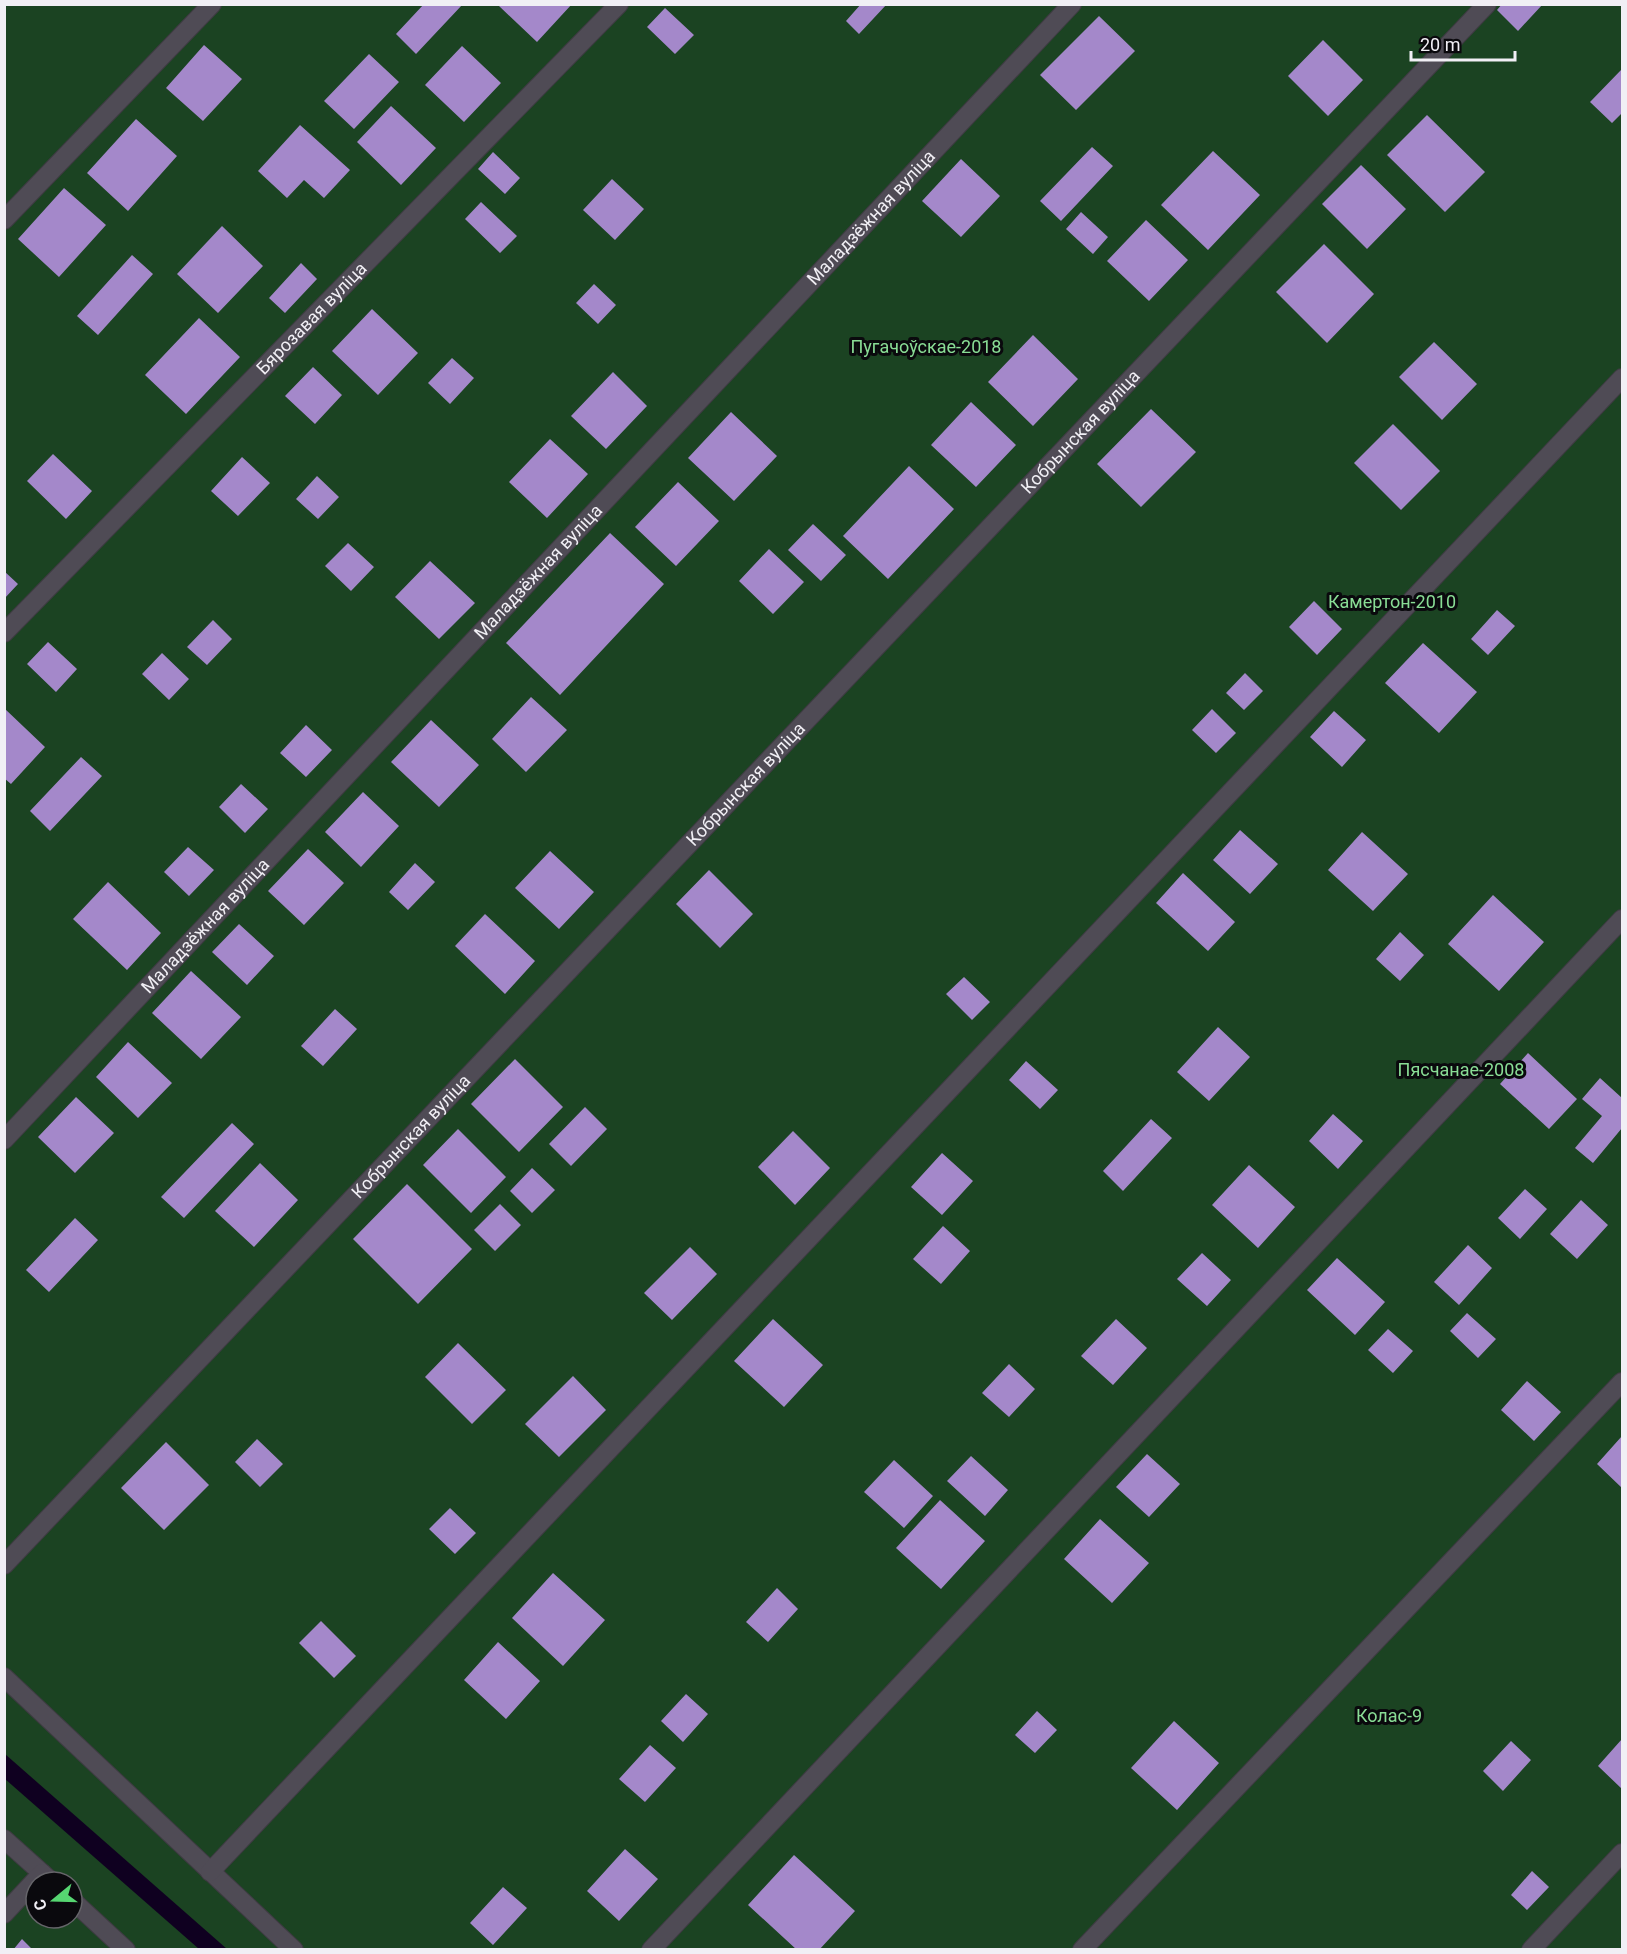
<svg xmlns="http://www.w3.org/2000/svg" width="1627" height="1954" viewBox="0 0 1627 1954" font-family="Roboto,sans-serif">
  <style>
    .green { fill: #1b4322; fill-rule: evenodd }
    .water { fill: #0f0020 }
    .building { fill: #a488ca }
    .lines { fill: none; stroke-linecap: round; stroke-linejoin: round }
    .lane-casing { stroke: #3e3b42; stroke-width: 20 }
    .lane { stroke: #4f4b55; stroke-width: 18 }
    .labels { text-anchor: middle; stroke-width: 6; stroke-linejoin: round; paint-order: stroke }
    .street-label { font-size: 18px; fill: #f1eff5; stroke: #0a090d }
    .park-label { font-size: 18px; fill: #89dd95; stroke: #0a090d }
  </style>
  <rect width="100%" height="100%" fill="#211e27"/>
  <path class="green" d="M 4,5 L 1622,5 L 1622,1949 L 5,1949 ZM 36,1882 L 72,1882 L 72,1918 L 36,1918 Z"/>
  <path class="water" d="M 5,1754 L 227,1949 L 199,1949 L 5,1779 Z"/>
  <path class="building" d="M 424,4 L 463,4 L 416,54 L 396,34 Z
    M 500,4 L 572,4 L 537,42 L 499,6 Z
    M 861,4 L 887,4 L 859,34 L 846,21 Z
    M 1502,4 L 1543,4 L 1518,31 L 1497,10 Z
    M 665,8 L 694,35 L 675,54 L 647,27 Z
    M 1099,16 L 1135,51 L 1076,110 L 1040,75 Z
    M 1323,40 L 1363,80 L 1328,116 L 1288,76 Z
    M 204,45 L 242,79 L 203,121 L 166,88 Z
    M 462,46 L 501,83 L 464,122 L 425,85 Z
    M 369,54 L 399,82 L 354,129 L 324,101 Z
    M 1622,69 L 1622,113 L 1612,123 L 1590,102 Z
    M 391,106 L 436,148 L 401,185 L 357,142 Z
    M 1427,115 L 1485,172 L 1445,212 L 1387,155 Z
    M 136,119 L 177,156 L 128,211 L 87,173 Z
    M 300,125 L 350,170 L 324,198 L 304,180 L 287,198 L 258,171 Z
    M 1092,147 L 1113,166 L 1061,221 L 1040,201 Z
    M 1213,151 L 1260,195 L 1208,250 L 1161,205 Z
    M 493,152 L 520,178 L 505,194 L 478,169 Z
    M 961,159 L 1000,196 L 961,237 L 922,201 Z
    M 1361,165 L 1406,209 L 1367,249 L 1322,204 Z
    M 612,179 L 644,209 L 615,240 L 583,210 Z
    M 64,188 L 106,225 L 59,277 L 18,239 Z
    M 481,202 L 517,236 L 500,253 L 465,219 Z
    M 1081,212 L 1108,237 L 1093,254 L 1066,229 Z
    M 1146,220 L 1188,260 L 1149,301 L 1107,261 Z
    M 222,226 L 263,266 L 218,313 L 177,274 Z
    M 1324,244 L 1374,294 L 1327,343 L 1276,292 Z
    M 132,255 L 153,274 L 98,335 L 77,316 Z
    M 301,263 L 317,279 L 285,313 L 269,298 Z
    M 594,284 L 616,305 L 598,324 L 576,303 Z
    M 372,309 L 418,353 L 378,395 L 332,351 Z
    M 199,318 L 240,357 L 186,414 L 145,375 Z
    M 1033,335 L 1078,379 L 1033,426 L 988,382 Z
    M 1434,342 L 1477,384 L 1442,420 L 1399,377 Z
    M 452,358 L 474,378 L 450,404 L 428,383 Z
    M 313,367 L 342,395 L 315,424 L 285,396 Z
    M 613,372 L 647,406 L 606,449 L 571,416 Z
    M 971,402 L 1016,445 L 976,487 L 931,445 Z
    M 1151,409 L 1196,452 L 1141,507 L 1097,464 Z
    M 731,412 L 777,456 L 734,501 L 688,458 Z
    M 1393,424 L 1440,471 L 1401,510 L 1354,463 Z
    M 550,439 L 588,474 L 547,518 L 509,482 Z
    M 53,454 L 92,491 L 66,519 L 27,481 Z
    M 242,457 L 270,483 L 238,516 L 211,491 Z
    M 909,466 L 954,509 L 888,579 L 843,536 Z
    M 317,476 L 339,497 L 318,519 L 296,499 Z
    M 678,482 L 719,521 L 676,566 L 635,527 Z
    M 813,524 L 846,555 L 821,581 L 788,550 Z
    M 610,533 L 664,584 L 560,695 L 506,643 Z
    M 348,543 L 374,567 L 351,591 L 325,566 Z
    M 769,549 L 804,582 L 773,614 L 739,581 Z
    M 430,561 L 475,603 L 439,639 L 395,597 Z
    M 4,571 L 18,584 L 4,599 Z
    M 1314,601 L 1342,629 L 1317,655 L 1289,627 Z
    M 1497,610 L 1515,626 L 1488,655 L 1471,639 Z
    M 213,620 L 232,639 L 207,665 L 187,647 Z
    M 48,642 L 77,669 L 56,692 L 27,664 Z
    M 1423,643 L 1477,692 L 1439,733 L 1385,683 Z
    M 162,653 L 189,679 L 169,700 L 142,674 Z
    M 1245,673 L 1263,691 L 1244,710 L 1226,693 Z
    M 531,697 L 567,730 L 526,772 L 492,739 Z
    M 4,708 L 45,747 L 11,784 L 4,778 Z
    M 1212,709 L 1236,733 L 1216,753 L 1192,730 Z
    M 1334,711 L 1366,740 L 1342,767 L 1310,737 Z
    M 431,720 L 479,765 L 439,807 L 391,762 Z
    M 306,725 L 332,750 L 306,777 L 280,753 Z
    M 81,757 L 102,776 L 50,831 L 30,811 Z
    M 241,784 L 268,809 L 245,833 L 219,807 Z
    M 363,792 L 399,826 L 361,867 L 325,832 Z
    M 1240,830 L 1278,864 L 1250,894 L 1213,860 Z
    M 1362,832 L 1408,874 L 1373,911 L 1328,870 Z
    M 188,847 L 214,870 L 189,896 L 164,872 Z
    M 308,849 L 344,883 L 304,925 L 268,891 Z
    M 550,851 L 594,892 L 559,929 L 515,888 Z
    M 415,863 L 435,882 L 408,910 L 389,892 Z
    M 709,870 L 753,914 L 720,948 L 676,904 Z
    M 1183,873 L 1235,922 L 1208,951 L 1156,903 Z
    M 108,882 L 161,933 L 127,970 L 73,919 Z
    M 1493,895 L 1544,942 L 1499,991 L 1448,944 Z
    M 485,914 L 535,961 L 505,994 L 455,946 Z
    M 239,924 L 274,956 L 247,985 L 212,952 Z
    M 1400,932 L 1424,955 L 1400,981 L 1376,959 Z
    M 191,971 L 241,1017 L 201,1059 L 152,1013 Z
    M 964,977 L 990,1002 L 972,1020 L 946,994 Z
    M 335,1009 L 357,1029 L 323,1066 L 301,1046 Z
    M 1218,1027 L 1250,1057 L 1209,1101 L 1177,1072 Z
    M 128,1042 L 172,1083 L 138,1118 L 96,1077 Z
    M 1528,1053 L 1577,1099 L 1549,1129 L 1500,1084 Z
    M 515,1059 L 563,1107 L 519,1152 L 471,1104 Z
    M 1026,1061 L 1058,1090 L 1040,1109 L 1009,1080 Z
    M 1600,1078 L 1622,1098 L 1622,1128 L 1593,1163 L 1575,1148 L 1602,1116 L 1582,1099 Z
    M 76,1097 L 114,1133 L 75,1173 L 38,1137 Z
    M 585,1107 L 607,1129 L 571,1166 L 549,1144 Z
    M 1333,1114 L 1363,1141 L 1338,1169 L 1309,1141 Z
    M 1151,1119 L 1172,1138 L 1123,1191 L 1103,1171 Z
    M 232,1123 L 254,1144 L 184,1218 L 161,1197 Z
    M 458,1129 L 506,1177 L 471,1213 L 423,1165 Z
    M 793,1131 L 830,1168 L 795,1205 L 758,1167 Z
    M 942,1153 L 973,1181 L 942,1215 L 911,1187 Z
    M 260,1163 L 298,1200 L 254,1247 L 215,1211 Z
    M 1249,1165 L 1295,1207 L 1258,1248 L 1212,1205 Z
    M 532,1168 L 555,1190 L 532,1213 L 510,1191 Z
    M 407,1184 L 472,1249 L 418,1304 L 353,1239 Z
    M 1525,1189 L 1547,1209 L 1520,1239 L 1498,1218 Z
    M 1581,1200 L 1608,1225 L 1577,1259 L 1550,1234 Z
    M 500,1204 L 521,1225 L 495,1251 L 474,1230 Z
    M 75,1218 L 98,1240 L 49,1292 L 26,1270 Z
    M 943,1226 L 970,1251 L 941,1284 L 913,1259 Z
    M 1468,1245 L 1492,1268 L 1459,1305 L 1434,1282 Z
    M 690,1247 L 717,1274 L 672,1320 L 644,1293 Z
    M 1202,1253 L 1231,1280 L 1207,1306 L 1177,1279 Z
    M 1337,1258 L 1385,1302 L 1355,1335 L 1307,1290 Z
    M 1467,1313 L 1496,1339 L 1478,1358 L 1450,1331 Z
    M 773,1319 L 823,1365 L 784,1407 L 734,1361 Z
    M 1116,1319 L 1147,1348 L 1113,1385 L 1081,1356 Z
    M 1388,1329 L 1413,1351 L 1393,1373 L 1368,1350 Z
    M 458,1343 L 506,1390 L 472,1424 L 425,1377 Z
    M 1009,1364 L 1035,1389 L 1009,1417 L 982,1393 Z
    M 573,1376 L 606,1410 L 559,1457 L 525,1424 Z
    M 1527,1381 L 1561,1412 L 1534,1441 L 1501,1410 Z
    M 1622,1436 L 1622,1488 L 1597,1464 Z
    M 257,1439 L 283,1464 L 260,1487 L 235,1462 Z
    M 166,1442 L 209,1485 L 164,1530 L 121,1488 Z
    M 1147,1454 L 1180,1484 L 1149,1517 L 1116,1487 Z
    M 971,1456 L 1008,1490 L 985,1516 L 947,1481 Z
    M 894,1460 L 933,1496 L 904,1528 L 864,1492 Z
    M 940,1500 L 985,1541 L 941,1589 L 896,1548 Z
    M 450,1508 L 476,1533 L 455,1554 L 429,1529 Z
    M 1100,1519 L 1149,1563 L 1112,1603 L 1064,1559 Z
    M 553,1573 L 605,1620 L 563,1666 L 512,1618 Z
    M 777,1588 L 798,1609 L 768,1642 L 746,1622 Z
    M 321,1621 L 356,1656 L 334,1678 L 299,1643 Z
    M 498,1642 L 540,1681 L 506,1719 L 464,1680 Z
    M 686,1694 L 708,1714 L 683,1742 L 661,1721 Z
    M 1037,1711 L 1057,1730 L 1035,1753 L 1015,1735 Z
    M 1174,1721 L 1219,1763 L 1177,1810 L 1131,1768 Z
    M 1622,1739 L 1622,1789 L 1598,1766 Z
    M 1511,1741 L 1531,1760 L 1503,1791 L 1483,1771 Z
    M 650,1745 L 676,1768 L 645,1802 L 619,1779 Z
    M 625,1849 L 658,1879 L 619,1921 L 587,1891 Z
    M 794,1855 L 855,1911 L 819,1950 L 797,1950 L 748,1905 Z
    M 1532,1871 L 1549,1887 L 1527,1910 L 1511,1895 Z
    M 503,1887 L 527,1908 L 493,1945 L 470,1923 Z
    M 22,1939 L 33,1950 L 13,1950 Z"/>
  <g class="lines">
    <defs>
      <g id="lane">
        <path d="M 4,220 L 212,4"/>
        <path id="s1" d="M 4,633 L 619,4"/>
        <path id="s2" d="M 4,1140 L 1072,4"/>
        <path id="s3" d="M 4,1565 L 1487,4"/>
        <path d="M 4,1677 L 294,1950"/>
        <path d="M 4,1839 L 52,1882"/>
        <path d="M 210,1872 L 1622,378"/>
        <path d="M 72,1900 L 126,1950"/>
        <path d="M 4,1914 L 42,1873"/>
        <path d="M 651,1950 L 1622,919"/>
        <path d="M 1082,1950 L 1622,1382"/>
        <path d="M 1531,1950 L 1622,1853"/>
      </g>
    </defs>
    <use href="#lane" class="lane-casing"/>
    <use href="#lane" class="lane"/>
  </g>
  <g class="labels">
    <g class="street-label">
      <text dy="6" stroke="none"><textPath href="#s2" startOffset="1266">Маладзёжная вуліца</textPath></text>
      <text dy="6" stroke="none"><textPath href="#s1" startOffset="440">Бярозавая вуліца</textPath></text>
      <text dy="6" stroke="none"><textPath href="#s3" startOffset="1563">Кобрынская вуліца</textPath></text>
      <text dy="6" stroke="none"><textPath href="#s2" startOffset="780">Маладзёжная вуліца</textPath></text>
      <text dy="6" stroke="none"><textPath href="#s3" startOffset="1077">Кобрынская вуліца</textPath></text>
      <text dy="6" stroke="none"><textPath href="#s2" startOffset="294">Маладзёжная вуліца</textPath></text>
      <text dy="6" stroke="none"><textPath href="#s3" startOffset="591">Кобрынская вуліца</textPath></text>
    </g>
    <g class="park-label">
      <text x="926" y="353">Пугачоўскае-2018</text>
      <text x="1392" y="608">Камертон-2010</text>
      <text x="1461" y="1076">Пясчанае-2008</text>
      <text x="1389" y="1722">Колас-9</text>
    </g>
  </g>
  <rect width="1627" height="1954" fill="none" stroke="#f1eff5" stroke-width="12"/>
  <g transform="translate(54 1900) rotate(251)"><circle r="28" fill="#0a090d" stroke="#66656a" stroke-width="1.5"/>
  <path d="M0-4.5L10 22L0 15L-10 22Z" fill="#56d671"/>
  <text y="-9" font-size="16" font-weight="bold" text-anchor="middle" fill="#f1eff5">С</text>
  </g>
  <path d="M1411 51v9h104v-9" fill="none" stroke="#f1eff5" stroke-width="3"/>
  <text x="1420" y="51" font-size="18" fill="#f1eff5" stroke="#0a090d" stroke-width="4.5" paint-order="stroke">20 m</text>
</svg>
